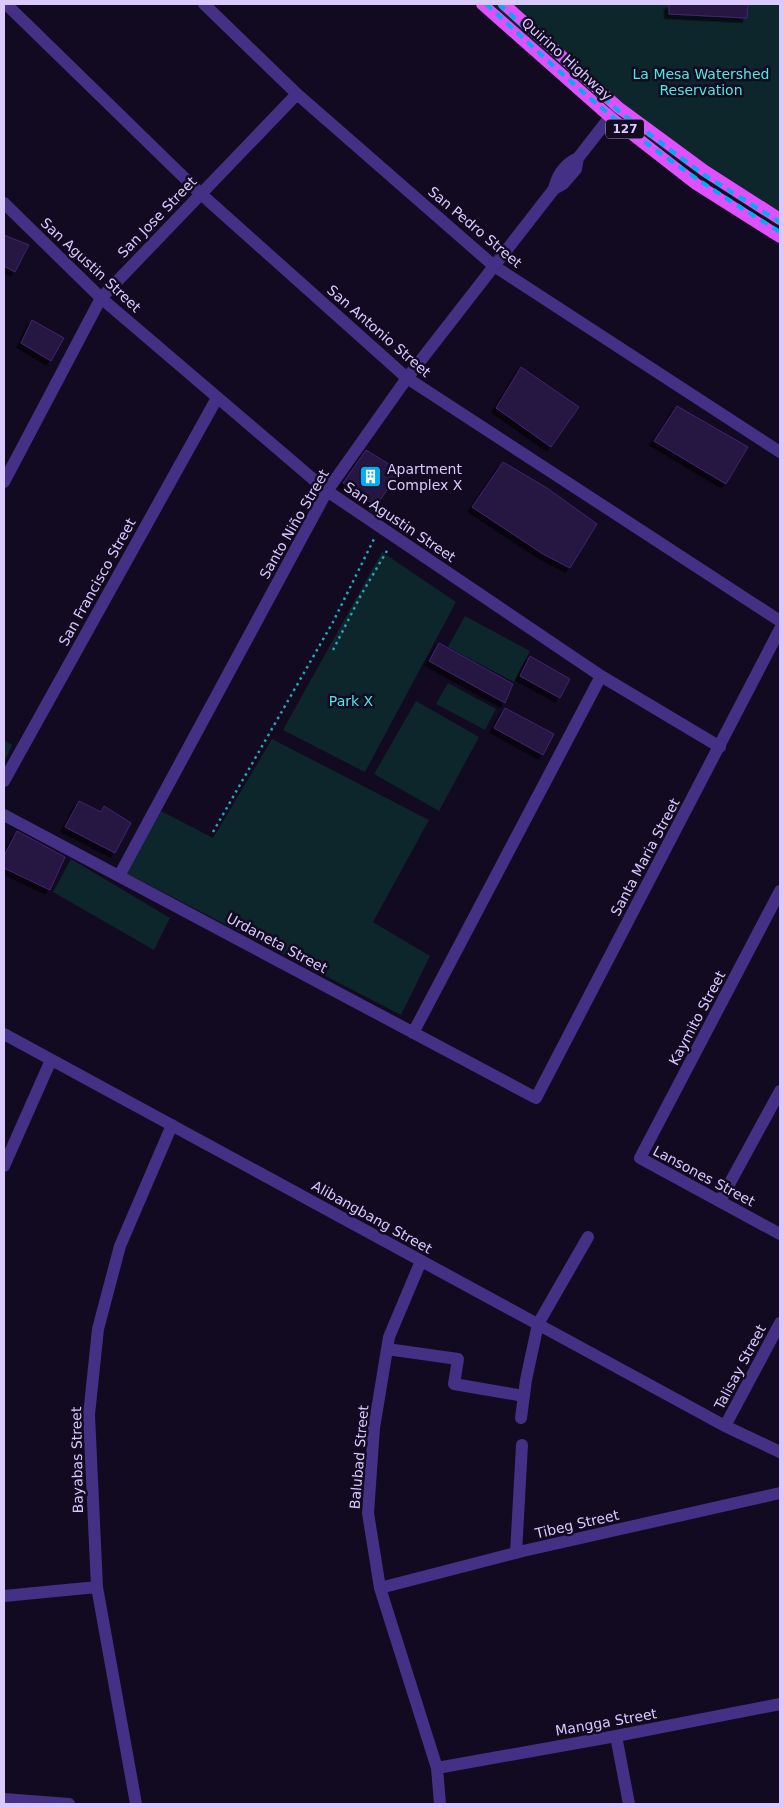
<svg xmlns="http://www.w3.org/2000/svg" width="784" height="1808" viewBox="0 0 784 1808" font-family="'DejaVu Sans',sans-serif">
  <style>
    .green { fill: #0d262b }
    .building { fill: #271443; stroke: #432471; filter: url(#shadow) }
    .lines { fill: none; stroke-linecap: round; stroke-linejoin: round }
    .path { stroke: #21a6bc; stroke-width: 2.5; stroke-dasharray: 2.5 4; stroke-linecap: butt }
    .minor { stroke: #443084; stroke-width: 12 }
    .major { stroke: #e050ff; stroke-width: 12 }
    .rail { stroke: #00acf4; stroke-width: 4; stroke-dasharray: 8 6; stroke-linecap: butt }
    .labels { text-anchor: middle; stroke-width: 5; stroke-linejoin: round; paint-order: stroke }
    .shield { fill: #120a20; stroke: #9e90bc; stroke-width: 1 }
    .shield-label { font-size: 12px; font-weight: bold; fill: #dac9ff }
    .street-label { font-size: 14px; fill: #dac9ff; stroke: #120a20 }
    .park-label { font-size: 14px; fill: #4aebe2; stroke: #120a20 }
    .poi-label { font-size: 14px; fill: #dac9ff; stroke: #120a20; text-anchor: start }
  </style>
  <defs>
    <filter id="shadow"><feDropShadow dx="-4.5" dy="4.5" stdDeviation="0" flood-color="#0009"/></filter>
  </defs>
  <rect width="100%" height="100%" fill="#120a20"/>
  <path class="green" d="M 492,4 L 780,4 L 780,227 C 724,192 669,156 617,115 C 573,81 533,41 492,4 Z
    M 382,552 L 456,602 L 365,772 L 283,730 Z
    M 465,616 L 530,651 L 514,682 L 448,647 Z
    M 448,683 L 496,709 L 485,730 L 436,704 Z
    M 416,701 L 479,737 L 439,811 L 374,774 Z
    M 272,739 L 429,820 L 373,922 L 430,956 L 401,1015 L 126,873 L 161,811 L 213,838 Z
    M 4,740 L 12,745 L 4,763 Z
    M 71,859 L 170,918 L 154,950 L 53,892 Z"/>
  <path class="building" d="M 669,4 L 748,4 L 747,18 L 669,14 Z
    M 4,235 L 29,245 L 15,272 L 4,266 Z
    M 32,320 L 64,338 L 51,361 L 21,343 Z
    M 521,367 L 579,407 L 551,447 L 496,408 Z
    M 677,406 L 748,447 L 726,484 L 654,441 Z
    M 366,450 L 400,471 L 376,506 L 343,483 Z
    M 503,462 L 547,488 L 597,524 L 570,568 L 543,554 L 472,507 Z
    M 439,643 L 513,684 L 505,703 L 429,661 Z
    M 530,656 L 570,679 L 560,698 L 520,676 Z
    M 505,708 L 554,734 L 543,755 L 494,728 Z
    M 79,801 L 101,812 L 104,806 L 131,823 L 115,853 L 65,827 Z
    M 17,831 L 65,857 L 50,890 L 4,868 L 4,856 Z"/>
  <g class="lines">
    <path class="path" d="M 333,650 L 361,595 L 388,549
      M 213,832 L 333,622 L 374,539"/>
    <path class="minor" d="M 6,4 L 201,194 L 407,378 L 780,621
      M 204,4 L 297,94 L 494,266 L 780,452
      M 554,189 C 557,175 565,164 578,158
      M 4,203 L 101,298 L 327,491 L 601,676 L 720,747
      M 4,482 L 101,298 L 297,94
      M 4,781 L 217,398
      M 4,815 L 536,1098 L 780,629
      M 119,876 L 327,491 L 407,378 L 554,189 L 563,184 L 576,169 L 578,158 L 617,108
      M 780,891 L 640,1158 L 780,1234
      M 413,1033 L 601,676
      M 4,1034 L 725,1426 L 780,1452
      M 4,1166 L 51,1060
      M 720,1201 L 780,1091
      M 421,1261 L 389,1337 L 374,1428 L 368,1513 L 380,1588 L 437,1768 L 440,1804
      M 387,1349 L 458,1359 L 454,1384 L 524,1396
      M 521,1418 L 526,1380 L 538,1324 L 588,1237
      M 725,1426 L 780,1323
      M 516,1553 L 522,1445
      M 380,1588 L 523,1551 L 780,1493
      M 4,1596 L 97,1587
      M 616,1736 L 629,1804
      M 437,1768 L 616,1736 L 780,1704
      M 4,1799 L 69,1804
      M 136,1804 L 97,1587 L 89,1415 L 98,1329 L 120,1246 L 172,1125"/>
    <path class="major" d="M 482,4 L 610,117 L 696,184 L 780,237
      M 504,4 L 618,107 L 705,171 L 780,219"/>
    <path class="rail" d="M 486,4 C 528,42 569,82 614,118 C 666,160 723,197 780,232
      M 499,4 L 620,112 L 703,174 L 780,222"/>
  </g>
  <defs>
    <symbol id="building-square" viewBox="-11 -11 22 22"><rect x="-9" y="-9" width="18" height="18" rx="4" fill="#00acf4" stroke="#120a20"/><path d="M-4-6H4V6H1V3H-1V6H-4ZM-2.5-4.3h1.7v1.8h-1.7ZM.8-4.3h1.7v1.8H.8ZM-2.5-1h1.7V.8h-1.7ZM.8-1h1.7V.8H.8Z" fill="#fff"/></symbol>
  </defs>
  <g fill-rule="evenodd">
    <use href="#building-square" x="358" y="464" width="25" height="25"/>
  </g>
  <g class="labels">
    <rect class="shield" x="606" y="119.5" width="38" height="19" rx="4"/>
    <g class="shield-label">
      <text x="625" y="133">127</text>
    </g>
    <g class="street-label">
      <text transform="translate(567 59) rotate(42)" y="5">Quirino Highway</text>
      <text transform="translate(157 217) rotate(-46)" y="5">San Jose Street</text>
      <text transform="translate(475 227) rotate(40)" y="5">San Pedro Street</text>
      <text transform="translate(91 265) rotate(43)" y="5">San Agustin Street</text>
      <text transform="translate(379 331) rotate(41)" y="5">San Antonio Street</text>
      <text transform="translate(400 522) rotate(34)" y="5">San Agustin Street</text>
      <text transform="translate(294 524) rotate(-60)" y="5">Santo Niño Street</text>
      <text transform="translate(97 582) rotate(-61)" y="5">San Francisco Street</text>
      <text transform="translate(645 857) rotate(-62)" y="5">Santa Maria Street</text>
      <text transform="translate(277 943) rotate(28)" y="5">Urdaneta Street</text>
      <text transform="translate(697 1018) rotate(-62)" y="5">Kaymito Street</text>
      <text transform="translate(704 1176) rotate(28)" y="5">Lansones Street</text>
      <text transform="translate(372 1217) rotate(29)" y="5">Alibangbang Street</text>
      <text transform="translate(740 1367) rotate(-62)" y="5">Talisay Street</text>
      <text transform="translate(359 1457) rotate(-85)" y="5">Balubad Street</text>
      <text transform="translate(77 1460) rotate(-91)" y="5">Bayabas Street</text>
      <text transform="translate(577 1524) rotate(-13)" y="5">Tibeg Street</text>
      <text transform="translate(606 1722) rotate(-10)" y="5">Mangga Street</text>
    </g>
    <g class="park-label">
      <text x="701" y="79">La Mesa Watershed<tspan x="701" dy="16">Reservation</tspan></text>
      <text x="351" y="706">Park X</text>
    </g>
    <g class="poi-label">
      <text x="387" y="474">Apartment<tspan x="387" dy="16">Complex X</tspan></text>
    </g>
  </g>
  <rect width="784" height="1808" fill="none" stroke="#dac9ff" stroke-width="10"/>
</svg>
